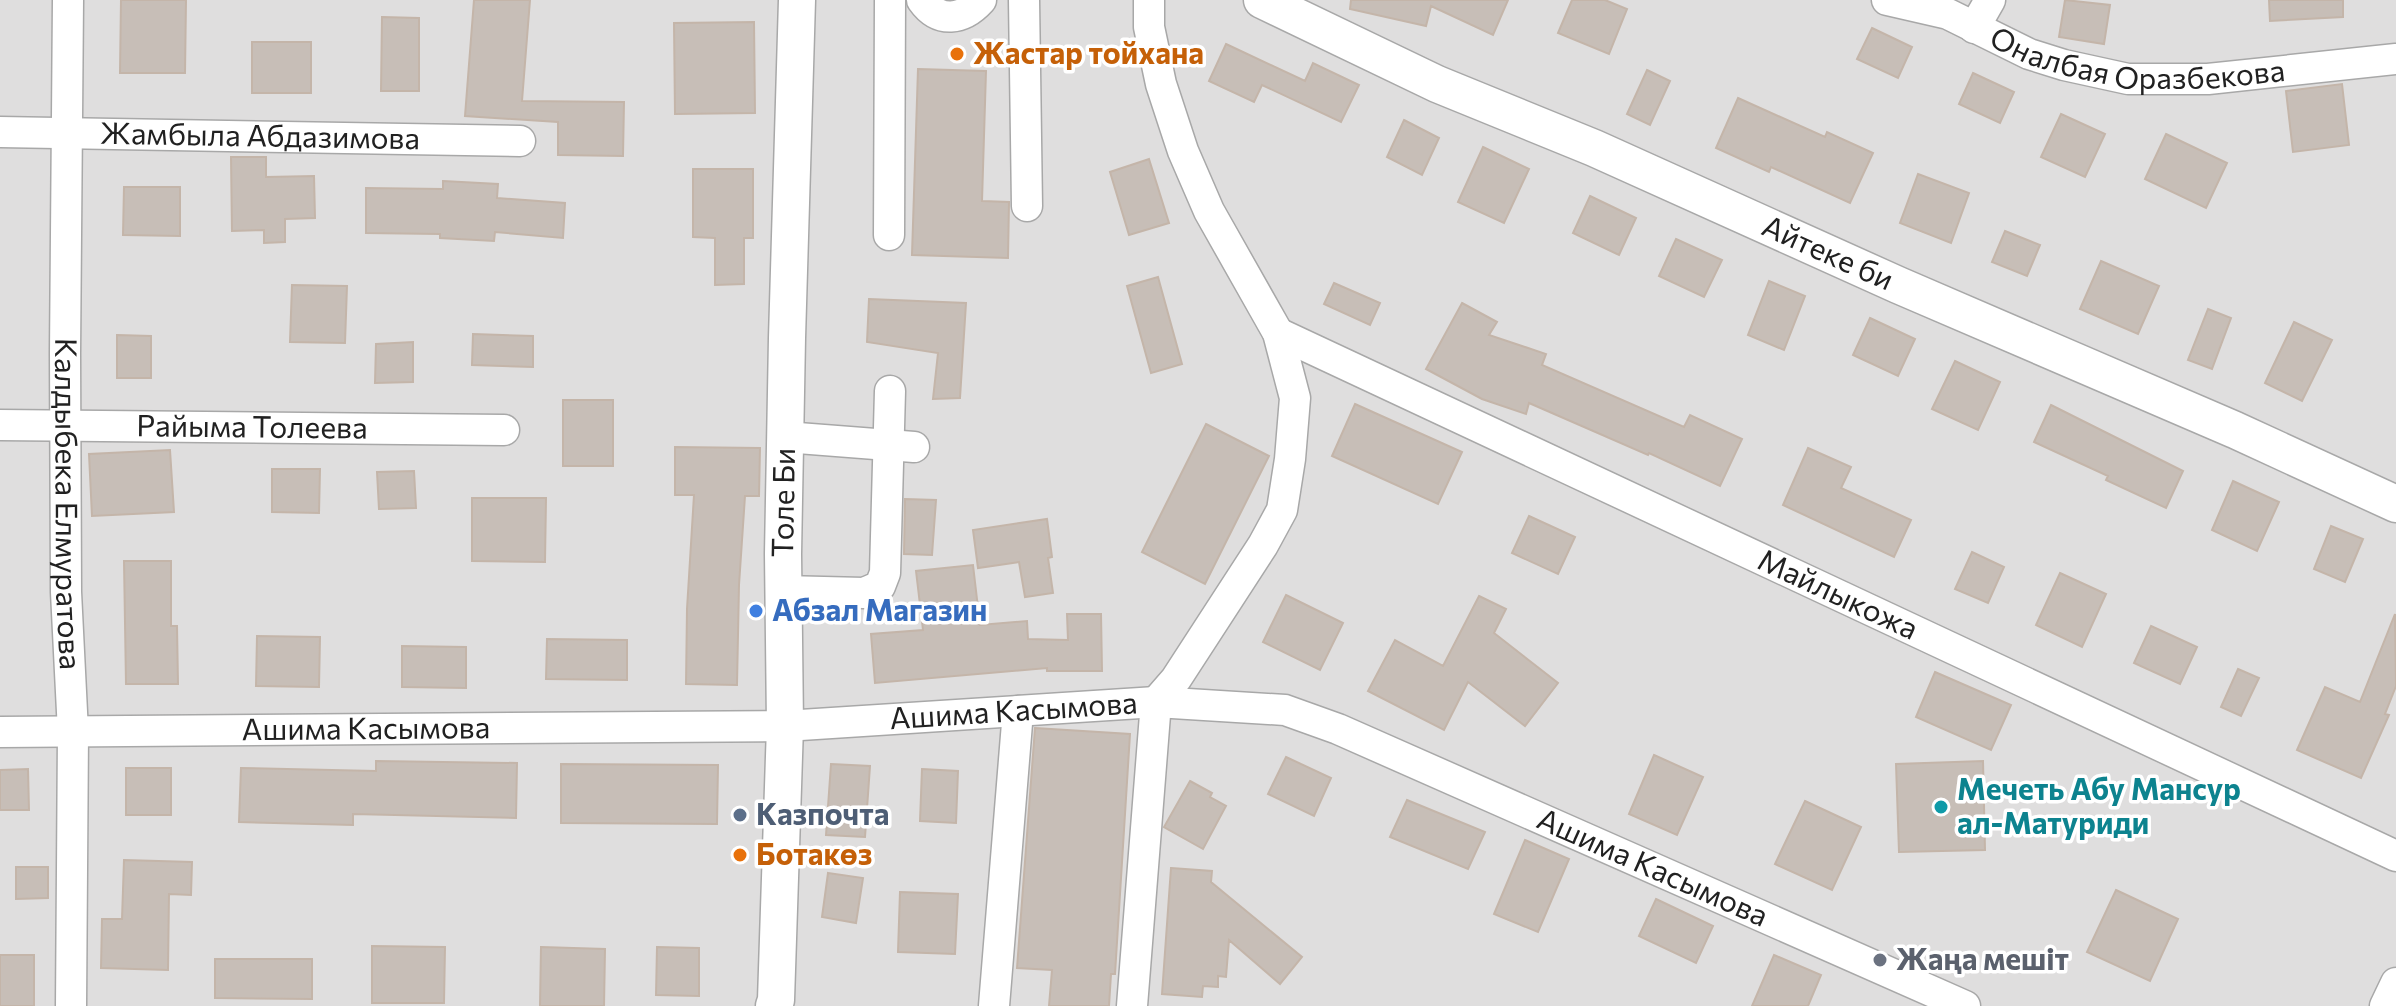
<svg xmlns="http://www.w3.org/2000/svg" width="2396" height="1006" viewBox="0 0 2396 1006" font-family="Commissioner,sans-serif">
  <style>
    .residential { fill: #dfdede }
    .building { fill: #c7beb7; stroke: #c4b5a9; stroke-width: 2 }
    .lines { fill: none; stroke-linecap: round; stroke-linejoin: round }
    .minor-casing { stroke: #a8a8a8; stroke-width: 33 }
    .tertiary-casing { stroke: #a8a8a8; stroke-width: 39 }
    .minor { stroke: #fff; stroke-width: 30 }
    .tertiary { stroke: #fff; stroke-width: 36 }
    .food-dot { fill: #e8710a; stroke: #fff; stroke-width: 3 }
    .shop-dot { fill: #3f7fe0; stroke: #fff; stroke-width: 3 }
    .culture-dot { fill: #0f9aa8; stroke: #fff; stroke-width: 3 }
    .service-dot { fill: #5c6f8a; stroke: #fff; stroke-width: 3 }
    .worship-dot { fill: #6b7280; stroke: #fff; stroke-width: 3 }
    .labels { text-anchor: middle; stroke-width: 7; stroke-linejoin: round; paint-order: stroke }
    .street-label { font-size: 30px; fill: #212121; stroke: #fff }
    .food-label { font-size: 30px; font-weight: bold; fill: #c56008; stroke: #fff; text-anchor: start }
    .shop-label { font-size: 30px; font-weight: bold; fill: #366cbe; stroke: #fff; text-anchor: start }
    .culture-label { font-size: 30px; font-weight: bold; fill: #0d838f; stroke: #fff; text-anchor: start }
    .service-label { font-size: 30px; font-weight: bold; fill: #4e5e75; stroke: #fff; text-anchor: start }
    .worship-label { font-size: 30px; font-weight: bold; fill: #5b616d; stroke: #fff; text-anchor: start }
  </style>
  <rect width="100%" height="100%" fill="#f2efe8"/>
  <path class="residential" d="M 0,0 L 2396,0 L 2396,1006 L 0,1006 Z"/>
  <path class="building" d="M 121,0 L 186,0 L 185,73 L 120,73 Z
    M 474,0 L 530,0 L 522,101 L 624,102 L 623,156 L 558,155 L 558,122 L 465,116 Z
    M 1351,0 L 1508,0 L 1493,35 L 1431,6 L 1426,26 L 1350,9 Z
    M 1572,0 L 1605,0 L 1627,9 L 1609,54 L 1558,33 Z
    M 2065,0 L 2110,5 L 2104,44 L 2059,37 Z
    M 2269,0 L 2343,0 L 2343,17 L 2270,21 Z
    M 382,17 L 419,18 L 419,91 L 381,91 Z
    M 754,22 L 755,113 L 675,114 L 674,23 Z
    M 1872,28 L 1912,47 L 1898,78 L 1857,59 Z
    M 252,42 L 311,42 L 311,93 L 252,93 Z
    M 1226,44 L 1305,81 L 1313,63 L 1359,85 L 1341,122 L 1262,85 L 1254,102 L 1209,81 Z
    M 918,69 L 986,71 L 982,201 L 1009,202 L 1008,258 L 912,255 Z
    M 1647,70 L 1670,81 L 1650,125 L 1627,114 Z
    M 1973,73 L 2014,92 L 2000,123 L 1959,104 Z
    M 2342,84 L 2349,145 L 2293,152 L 2286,91 Z
    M 1738,98 L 1825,137 L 1827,132 L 1873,153 L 1850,203 L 1771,167 L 1769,172 L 1716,148 Z
    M 2061,114 L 2105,134 L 2085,177 L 2041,157 Z
    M 1404,120 L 1439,138 L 1422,175 L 1387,157 Z
    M 2166,134 L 2227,163 L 2206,208 L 2145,179 Z
    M 1483,147 L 1529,169 L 1504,223 L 1458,202 Z
    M 231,157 L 266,157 L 266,177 L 314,176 L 315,218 L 285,219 L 285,242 L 264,243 L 264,230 L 232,231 Z
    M 1149,159 L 1169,223 L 1129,235 L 1110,172 Z
    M 693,169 L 753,169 L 753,238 L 744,238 L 744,284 L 715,285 L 715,238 L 693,237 Z
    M 1918,174 L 1969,193 L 1951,243 L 1900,223 Z
    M 443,181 L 498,184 L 497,198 L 565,203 L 563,238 L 495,232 L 494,241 L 440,238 L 440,234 L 366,233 L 366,188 L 443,189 Z
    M 124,187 L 180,187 L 180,236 L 123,235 Z
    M 1590,196 L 1636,218 L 1619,255 L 1573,233 Z
    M 2005,231 L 2040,245 L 2027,276 L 1992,262 Z
    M 1676,239 L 1722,260 L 1704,297 L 1659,276 Z
    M 2101,261 L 2159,286 L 2138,334 L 2080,309 Z
    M 1158,277 L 1182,364 L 1151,373 L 1127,286 Z
    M 1769,281 L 1805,296 L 1784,350 L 1748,335 Z
    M 1334,283 L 1380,303 L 1370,325 L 1324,304 Z
    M 292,285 L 347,286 L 345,343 L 290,342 Z
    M 869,299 L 966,303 L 960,398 L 933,399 L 938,353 L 867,342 Z
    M 1462,303 L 1497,322 L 1489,335 L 1546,354 L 1542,365 L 1684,427 L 1690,415 L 1742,439 L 1720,486 L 1649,453 L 1648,455 L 1529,403 L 1526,414 L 1482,399 L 1426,369 Z
    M 2208,309 L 2231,318 L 2212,369 L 2188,360 Z
    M 1870,318 L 1915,339 L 1898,376 L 1853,355 Z
    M 2294,322 L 2332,340 L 2302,401 L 2265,383 Z
    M 473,334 L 533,336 L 533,367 L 472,365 Z
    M 117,335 L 151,336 L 151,378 L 117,378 Z
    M 413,342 L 413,382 L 375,383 L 376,344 Z
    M 1955,361 L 2000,382 L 1978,430 L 1932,409 Z
    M 563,400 L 613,400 L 613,466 L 563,466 Z
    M 1355,404 L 1462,452 L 1438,504 L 1332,456 Z
    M 2051,405 L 2183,471 L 2166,508 L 2106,480 L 2108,476 L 2034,442 Z
    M 1206,424 L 1269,456 L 1205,584 L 1142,552 Z
    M 675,447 L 760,448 L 759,496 L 745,496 L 739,585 L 737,685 L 686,684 L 687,609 L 694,495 L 675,495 Z
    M 1808,448 L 1851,467 L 1841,488 L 1911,520 L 1894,557 L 1783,505 Z
    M 170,450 L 174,512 L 92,516 L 89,454 Z
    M 272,469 L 320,469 L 319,513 L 272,512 Z
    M 414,471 L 416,508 L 379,509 L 377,472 Z
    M 2233,481 L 2279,502 L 2257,551 L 2212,530 Z
    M 472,498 L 546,498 L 545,562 L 472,561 Z
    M 905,499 L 936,500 L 932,555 L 904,554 Z
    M 1529,516 L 1575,537 L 1558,574 L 1512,553 Z
    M 1047,519 L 1052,557 L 1048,558 L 1053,593 L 1025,597 L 1019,562 L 978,568 L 973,530 Z
    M 2331,526 L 2363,539 L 2345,582 L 2314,569 Z
    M 1972,552 L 2004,567 L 1988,603 L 1955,589 Z
    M 124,561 L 171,561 L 171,626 L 177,626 L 178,684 L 126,684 Z
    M 973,565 L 980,625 L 1027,621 L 1028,639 L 1068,640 L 1067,614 L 1101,614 L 1102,671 L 1047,671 L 1047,668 L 875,683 L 871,634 L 923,630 L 916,571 Z
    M 2060,573 L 2106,594 L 2082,647 L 2036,625 Z
    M 1286,595 L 1343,623 L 1320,670 L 1263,642 Z
    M 1479,596 L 1506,609 L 1494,633 L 1558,683 L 1525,726 L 1468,682 L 1444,730 L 1368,691 L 1395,640 L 1443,666 Z
    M 2395,614 L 2396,686 L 2385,714 L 2389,715 L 2361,778 L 2297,750 L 2325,687 L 2360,702 Z
    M 2151,626 L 2197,647 L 2180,684 L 2134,663 Z
    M 257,636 L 320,637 L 319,687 L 256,686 Z
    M 547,639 L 627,640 L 627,680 L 546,679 Z
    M 402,646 L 466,647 L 466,688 L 402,687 Z
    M 2238,669 L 2259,678 L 2241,716 L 2221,707 Z
    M 1935,672 L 2011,705 L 1991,750 L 1916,717 Z
    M 1035,728 L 1130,734 L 1115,974 L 1111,974 L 1109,1006 L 1049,1006 L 1052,970 L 1017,968 Z
    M 1654,755 L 1703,777 L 1677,835 L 1629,814 Z
    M 1286,757 L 1331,778 L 1314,816 L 1268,794 Z
    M 376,761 L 517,763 L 516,818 L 353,814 L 353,825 L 239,822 L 241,768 L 376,771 Z
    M 1983,761 L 1985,850 L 1899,852 L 1896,764 Z
    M 561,764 L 718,765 L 717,824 L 561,823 Z
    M 831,764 L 870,766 L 865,837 L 826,835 Z
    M 126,768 L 171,768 L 171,815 L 126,815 Z
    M 28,769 L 29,810 L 0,810 L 0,770 Z
    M 922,769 L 958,771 L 956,823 L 920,821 Z
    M 1190,781 L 1212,793 L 1210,797 L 1226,806 L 1203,849 L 1164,827 Z
    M 1407,800 L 1485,832 L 1468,869 L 1390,837 Z
    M 1805,801 L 1861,827 L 1832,890 L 1775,864 Z
    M 1525,840 L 1569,859 L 1538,932 L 1494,914 Z
    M 124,860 L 192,862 L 191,895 L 169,894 L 168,970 L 101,968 L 102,919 L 122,919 Z
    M 16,867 L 48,867 L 48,898 L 16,899 Z
    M 1171,868 L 1212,871 L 1211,882 L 1302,957 L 1280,984 L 1229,940 L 1226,977 L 1218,976 L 1218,987 L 1203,986 L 1202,997 L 1162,994 Z
    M 828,873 L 863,878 L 856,923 L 822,917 Z
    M 2116,890 L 2178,919 L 2150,981 L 2087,952 Z
    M 900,892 L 958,894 L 955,954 L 898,952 Z
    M 1656,899 L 1713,926 L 1696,963 L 1639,936 Z
    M 372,946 L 445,947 L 444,1003 L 372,1003 Z
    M 541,947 L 605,949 L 604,1006 L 540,1006 Z
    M 657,947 L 699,948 L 699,996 L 656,995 Z
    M 0,955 L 34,955 L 34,1006 L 0,1006 Z
    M 1774,955 L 1821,975 L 1808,1006 L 1752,1006 Z
    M 215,959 L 312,959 L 312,999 L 215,998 Z"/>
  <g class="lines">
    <defs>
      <g id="minor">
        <path id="s1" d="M 68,0 L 65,353 L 66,592 L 73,732 L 71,1006"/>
        <path d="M 922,0 C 939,24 963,20 981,0"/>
        <path d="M 1024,0 L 1027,206"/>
        <path d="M 1149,0 L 1149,27 L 1161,84 L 1183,151 L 1209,211 L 1278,333 L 1295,398 L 1290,459 L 1282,510 L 1263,545 L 1176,679 L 1156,702"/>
        <path id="s2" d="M 1887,0 L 1948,14 L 2029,54 L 2064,65 L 2128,79 L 2208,79 L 2396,59"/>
        <path d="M 1974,28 L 1990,0"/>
        <path id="s3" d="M 0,132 L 520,141"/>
        <path d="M 889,235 L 890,0"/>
        <path id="s4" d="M 1278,333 L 2396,856"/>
        <path id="s5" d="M 0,425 L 504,430"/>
        <path d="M 785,437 L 914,447"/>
        <path d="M 783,591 L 864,593 L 880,586 L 885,573 L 890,391"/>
        <path id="s6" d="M 0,732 L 785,726 L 1156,702 L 1285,710 L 1338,729 L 1965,1006"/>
        <path d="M 994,1006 L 1018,711"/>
        <path d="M 1132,1006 L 1156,702"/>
        <path d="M 2385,1006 L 2396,983"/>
      </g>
      <g id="tertiary">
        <path id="s7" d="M 1262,0 L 1437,84 L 1594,148 L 1898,285 L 2235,430 L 2396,504"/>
        <path id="s8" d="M 774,1006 L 776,1000 L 785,726 L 783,554 L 787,338 L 797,0"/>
      </g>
    </defs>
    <use href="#minor" class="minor-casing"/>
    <use href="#tertiary" class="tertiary-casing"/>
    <use href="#minor" class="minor"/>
    <use href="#tertiary" class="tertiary"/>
  </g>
  <g class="food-dot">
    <circle cx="957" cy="54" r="8"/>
    <circle cx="740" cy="855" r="8"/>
  </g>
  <circle class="shop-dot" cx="756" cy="611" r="8"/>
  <circle class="culture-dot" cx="1941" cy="807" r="8"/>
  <circle class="service-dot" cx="740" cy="815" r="8"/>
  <circle class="worship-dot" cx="1880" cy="960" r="8"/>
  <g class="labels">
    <g class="street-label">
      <text dy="10" stroke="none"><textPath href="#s2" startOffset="262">Оналбая Оразбекова</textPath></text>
      <text dy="10" stroke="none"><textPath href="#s3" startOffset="260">Жамбыла Абдазимова</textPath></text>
      <text dy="10" stroke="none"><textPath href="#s7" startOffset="620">Айтеке би</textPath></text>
      <text dy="10" stroke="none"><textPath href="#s5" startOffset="252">Райыма Толеева</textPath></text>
      <text dy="10" stroke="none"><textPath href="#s1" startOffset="504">Калдыбека Елмуратова</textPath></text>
      <text dy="10" stroke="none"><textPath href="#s8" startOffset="504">Толе Би</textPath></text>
      <text dy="10" stroke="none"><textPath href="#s4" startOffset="618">Майлыкожа</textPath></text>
      <text dy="10" stroke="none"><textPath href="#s6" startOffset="1014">Ашима Касымова</textPath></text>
      <text dy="10" stroke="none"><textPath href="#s6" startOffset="366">Ашима Касымова</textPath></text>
      <text dy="10" stroke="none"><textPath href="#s6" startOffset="1686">Ашима Касымова</textPath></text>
    </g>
    <g class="food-label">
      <text x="973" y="64">Жастар тойхана</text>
      <text x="756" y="865">Ботакөз</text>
    </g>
    <g class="shop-label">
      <text x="772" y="621">Абзал Магазин</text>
    </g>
    <g class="culture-label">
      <text x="1957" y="800">Мечеть Абу Мансур<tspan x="1957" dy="34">ал-Матуриди</tspan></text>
    </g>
    <g class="service-label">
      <text x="756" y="825">Казпочта</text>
    </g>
    <g class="worship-label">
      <text x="1896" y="970">Жаңа мешіт</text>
    </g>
  </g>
</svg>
